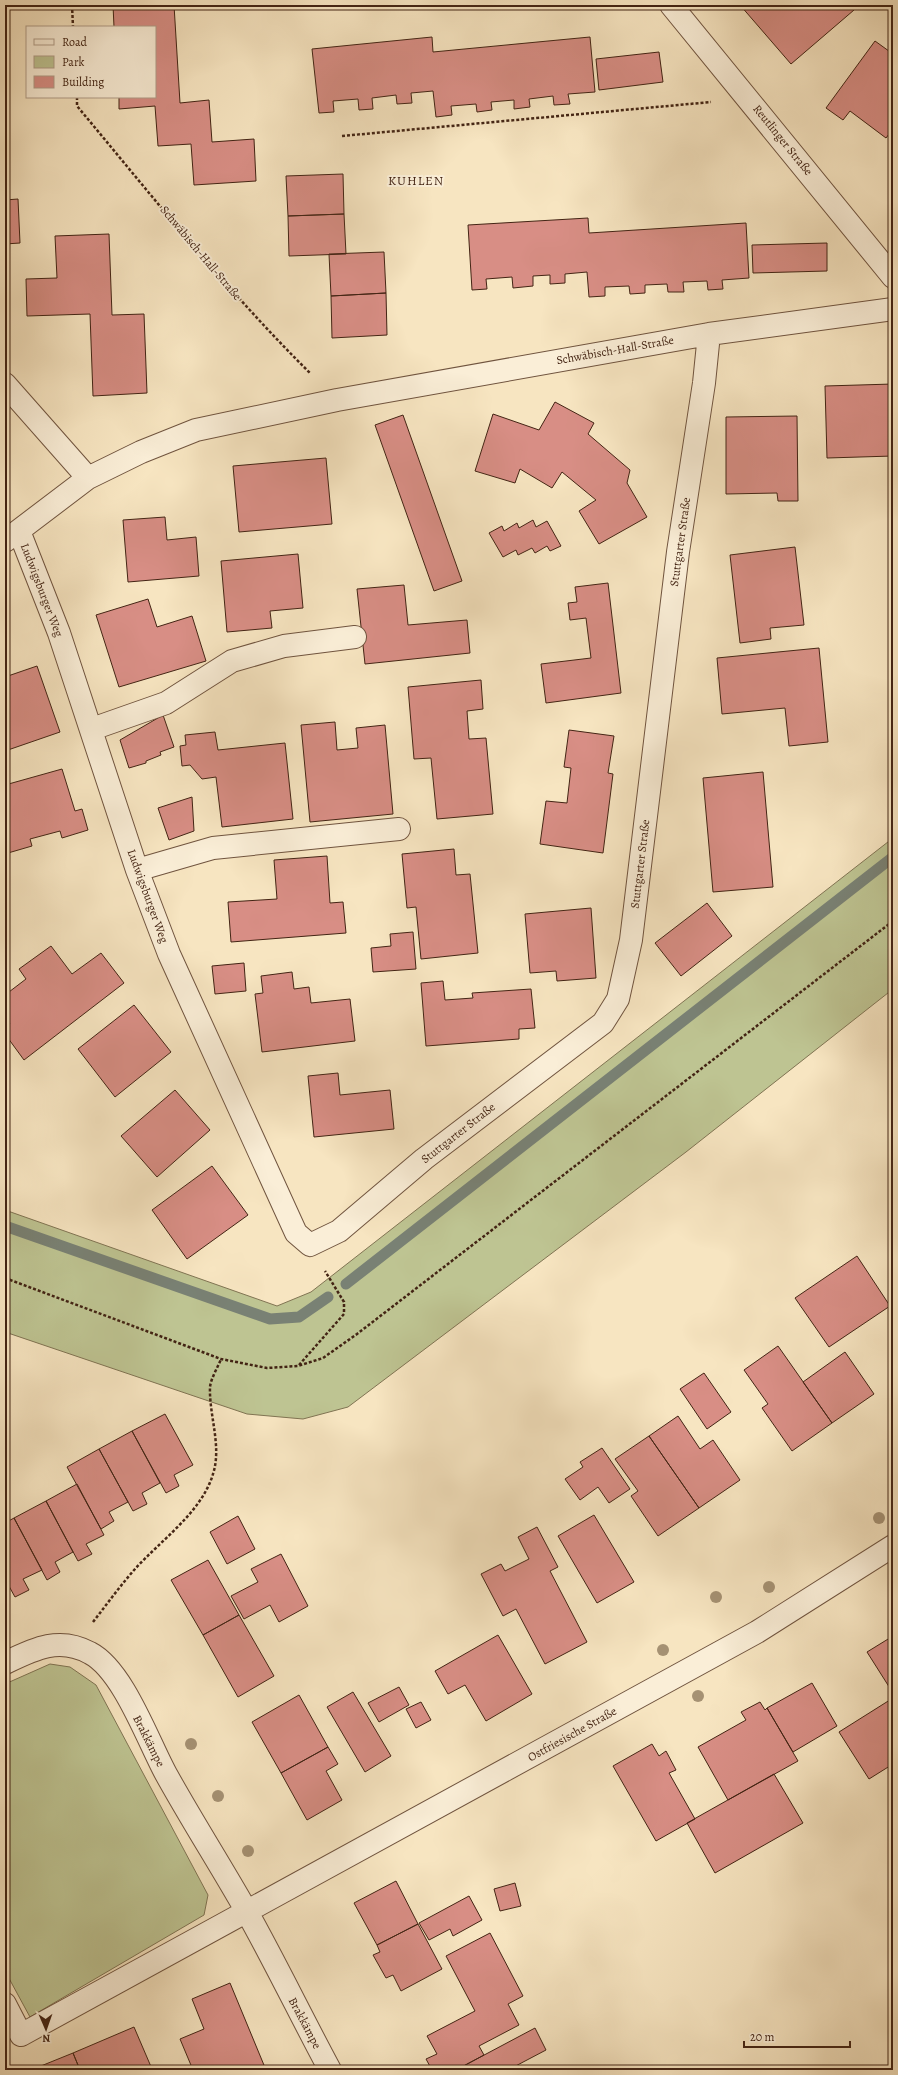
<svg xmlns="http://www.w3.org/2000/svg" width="898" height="2075" viewBox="0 0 898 2075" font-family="Alegreya,serif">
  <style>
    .green { fill: #bec492; stroke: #807453 }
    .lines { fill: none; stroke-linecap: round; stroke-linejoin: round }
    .stream { stroke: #798174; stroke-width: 11 }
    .building { fill: #d88e85; stroke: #432414 }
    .minor-casing { stroke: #70543f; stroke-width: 24 }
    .path { stroke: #432414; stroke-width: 2.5; stroke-dasharray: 3 2; stroke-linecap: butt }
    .minor { stroke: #faeed7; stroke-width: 22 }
    .tree { fill: #a59173 }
    .labels { text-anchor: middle; stroke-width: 4; stroke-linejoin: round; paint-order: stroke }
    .street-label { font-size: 12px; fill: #432414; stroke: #faeed7 }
    .neighbourhood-label { font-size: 13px; letter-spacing: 1px; fill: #432414; stroke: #faeed7 }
  </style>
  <rect width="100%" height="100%" fill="#f7e5c1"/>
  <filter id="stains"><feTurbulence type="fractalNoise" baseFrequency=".005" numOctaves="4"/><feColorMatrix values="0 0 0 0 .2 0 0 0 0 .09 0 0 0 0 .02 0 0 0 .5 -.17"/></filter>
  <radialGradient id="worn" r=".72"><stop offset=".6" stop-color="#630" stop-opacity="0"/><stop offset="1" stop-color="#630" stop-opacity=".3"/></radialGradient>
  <path class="green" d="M 893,838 L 893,989 L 686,1152 L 348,1407 L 303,1419 L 247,1414 L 5,1332 L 5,1210 L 277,1306 L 311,1292 Z
    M 50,1664 L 70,1667 L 96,1685 L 208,1895 L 204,1915 L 30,2017 L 5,1971 L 5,1684 Z"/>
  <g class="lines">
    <path class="stream" d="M 5,1226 L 270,1319 L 299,1317 L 328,1297
      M 346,1284 L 893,857"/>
  </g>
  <path class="building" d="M 113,5 L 174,5 L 180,103 L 209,100 L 212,142 L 254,139 L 256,181 L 194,185 L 191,144 L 158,146 L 155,106 L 119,109 L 119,97 L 155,97 L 155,27 L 114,27 Z
    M 740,5 L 850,5 L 854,10 L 791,64 Z
    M 432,37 L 433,52 L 590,37 L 595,92 L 568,94 L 570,104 L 554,105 L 553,96 L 529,99 L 530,107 L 514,109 L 514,100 L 491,102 L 492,110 L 477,112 L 476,104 L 451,106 L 452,115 L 436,117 L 433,91 L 411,93 L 412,103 L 397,104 L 396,95 L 372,98 L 373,109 L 359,110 L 358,99 L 333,101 L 334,112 L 319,113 L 312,49 Z
    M 875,41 L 893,54 L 893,129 L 886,138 L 850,111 L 843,120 L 826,108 Z
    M 659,52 L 663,82 L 599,90 L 596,59 Z
    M 343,174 L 344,214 L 288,216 L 286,176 Z
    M 18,199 L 20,243 L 5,244 L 5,200 Z
    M 344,214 L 346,254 L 289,256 L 288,216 Z
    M 588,218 L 589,233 L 746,223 L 749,278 L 722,280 L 723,289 L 708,290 L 707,281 L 683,282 L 684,292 L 668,292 L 667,284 L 645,285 L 645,293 L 630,294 L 629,286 L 605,287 L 605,296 L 589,297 L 587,272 L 565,274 L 565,283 L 550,284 L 550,275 L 533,276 L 533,286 L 513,288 L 512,277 L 486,279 L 487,289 L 472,290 L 468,225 Z
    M 109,234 L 112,315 L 144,314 L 147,393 L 93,396 L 90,314 L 27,316 L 26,279 L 57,278 L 55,236 Z
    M 827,243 L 827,271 L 753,273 L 752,245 Z
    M 384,252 L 386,293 L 331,296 L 329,254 Z
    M 386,293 L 387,335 L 332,338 L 331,296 Z
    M 893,384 L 893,456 L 827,458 L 825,386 Z
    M 555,402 L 594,423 L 588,434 L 630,470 L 627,483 L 647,517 L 599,544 L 579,511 L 596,500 L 562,472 L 552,488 L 520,469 L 515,483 L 475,471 L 493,414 L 539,430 Z
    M 403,415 L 462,581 L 434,591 L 375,425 Z
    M 797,416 L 798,501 L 778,501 L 777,493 L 726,494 L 726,417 Z
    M 326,458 L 332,524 L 239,532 L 233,466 Z
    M 165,517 L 167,540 L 196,537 L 199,576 L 128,582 L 123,520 Z
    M 533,520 L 536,527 L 547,521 L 561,546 L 550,551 L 547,546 L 535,553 L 532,548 L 518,555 L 516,550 L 503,557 L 489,533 L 502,526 L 504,531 L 517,523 L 519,528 Z
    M 795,547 L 804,625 L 770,628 L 771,639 L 740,643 L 730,555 Z
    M 298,554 L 303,608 L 270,611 L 272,628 L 227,632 L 221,561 Z
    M 608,583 L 621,693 L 546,703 L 541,664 L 591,658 L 586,618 L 570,620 L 568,603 L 577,602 L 575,587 Z
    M 404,585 L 408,625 L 467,620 L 470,653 L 365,664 L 357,589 Z
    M 148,599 L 157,627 L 192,616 L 206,661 L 119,687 L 96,615 Z
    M 819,648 L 828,742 L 789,746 L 785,708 L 722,714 L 717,658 Z
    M 37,666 L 60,732 L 5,751 L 5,677 Z
    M 481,680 L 483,709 L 467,711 L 469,739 L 486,738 L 493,814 L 437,819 L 431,758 L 414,759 L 408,687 Z
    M 163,715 L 174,747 L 160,752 L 161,755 L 146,761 L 146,763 L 129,768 L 120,740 Z
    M 335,722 L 337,750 L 358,748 L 356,728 L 385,725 L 393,814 L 310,822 L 301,725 Z
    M 569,730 L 614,736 L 608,773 L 613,774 L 603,853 L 540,844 L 546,801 L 567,803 L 571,768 L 564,767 Z
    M 215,732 L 218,750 L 285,743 L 293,819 L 222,827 L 216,777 L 202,779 L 190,765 L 182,766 L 180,746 L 186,745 L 185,735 Z
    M 62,769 L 75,811 L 82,809 L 88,830 L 62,838 L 60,831 L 30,839 L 32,846 L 8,853 L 5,842 L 5,833 L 7,832 L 5,785 Z
    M 763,772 L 773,887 L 713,892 L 703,778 Z
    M 192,797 L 194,831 L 169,840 L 158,808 Z
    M 454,849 L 456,875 L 470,874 L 478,953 L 421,959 L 416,907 L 407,908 L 402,854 Z
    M 327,856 L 330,903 L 343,902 L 346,933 L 231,942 L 228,902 L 277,899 L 274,860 Z
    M 707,903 L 732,936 L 681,976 L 655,943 Z
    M 591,908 L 596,978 L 557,981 L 556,971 L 530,973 L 525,914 Z
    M 413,932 L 416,969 L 373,972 L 371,948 L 391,946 L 390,934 Z
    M 51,946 L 72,974 L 101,953 L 124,983 L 24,1060 L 5,1034 L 5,1028 L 10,1024 L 5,1018 L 5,995 L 26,979 L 19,969 Z
    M 244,963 L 246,991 L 215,994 L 212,966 Z
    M 292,972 L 294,989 L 309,987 L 311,1003 L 350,999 L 355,1041 L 262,1052 L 255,994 L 263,993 L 261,976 Z
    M 443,981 L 445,1000 L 473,998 L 472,993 L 531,989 L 535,1028 L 519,1029 L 519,1039 L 426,1046 L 421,983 Z
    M 134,1005 L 171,1052 L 115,1097 L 78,1049 Z
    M 338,1073 L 340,1095 L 390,1090 L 394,1129 L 314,1137 L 308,1076 Z
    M 175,1090 L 210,1130 L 157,1177 L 121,1136 Z
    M 212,1166 L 248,1215 L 187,1259 L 152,1210 Z
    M 857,1256 L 890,1306 L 829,1347 L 795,1298 Z
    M 778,1346 L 832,1423 L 792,1451 L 762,1408 L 768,1404 L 744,1370 Z
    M 845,1352 L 874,1394 L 832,1423 L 803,1382 Z
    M 704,1373 L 731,1412 L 707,1429 L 680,1389 Z
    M 165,1414 L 193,1465 L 174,1475 L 179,1486 L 166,1493 L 132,1431 Z
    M 678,1416 L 700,1449 L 713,1440 L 740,1480 L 699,1508 L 649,1436 Z
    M 132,1431 L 160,1483 L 142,1493 L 147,1504 L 133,1511 L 99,1449 Z
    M 649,1436 L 699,1508 L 658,1536 L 631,1496 L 638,1491 L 615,1459 Z
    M 602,1448 L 630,1489 L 609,1503 L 598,1487 L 580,1500 L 565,1479 L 583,1467 L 580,1462 Z
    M 99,1449 L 128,1502 L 109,1512 L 114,1521 L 101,1529 L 67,1467 Z
    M 77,1484 L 104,1535 L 86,1544 L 92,1554 L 78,1561 L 46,1501 Z
    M 46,1501 L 73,1552 L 55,1562 L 60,1572 L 47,1580 L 14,1518 Z
    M 594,1515 L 634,1582 L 597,1603 L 558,1536 Z
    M 238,1516 L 255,1549 L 227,1564 L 210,1532 Z
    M 14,1518 L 42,1570 L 23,1579 L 29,1590 L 15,1597 L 5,1579 L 5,1523 Z
    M 537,1527 L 558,1567 L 550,1571 L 587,1642 L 545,1664 L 516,1609 L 503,1616 L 481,1574 L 501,1564 L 505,1571 L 529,1559 L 518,1537 Z
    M 281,1554 L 308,1606 L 279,1622 L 270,1605 L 244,1619 L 231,1596 L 258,1582 L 251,1569 Z
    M 208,1560 L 239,1615 L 203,1635 L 171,1580 Z
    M 239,1615 L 274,1676 L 238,1697 L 203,1635 Z
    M 498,1635 L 532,1694 L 486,1721 L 465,1685 L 448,1694 L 435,1671 Z
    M 893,1636 L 893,1693 L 867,1652 Z
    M 812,1683 L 837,1726 L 793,1752 L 767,1708 Z
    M 399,1687 L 409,1705 L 379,1722 L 368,1703 Z
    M 353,1692 L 391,1756 L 365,1772 L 327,1707 Z
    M 299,1695 L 328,1747 L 281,1773 L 252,1722 Z
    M 893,1698 L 893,1764 L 869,1779 L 839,1732 Z
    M 421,1702 L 431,1720 L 416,1728 L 406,1709 Z
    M 760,1702 L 765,1710 L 767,1708 L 798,1761 L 728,1800 L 698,1747 L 746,1720 L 741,1712 Z
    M 652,1744 L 659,1756 L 666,1751 L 676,1770 L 669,1773 L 695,1819 L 656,1841 L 613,1766 Z
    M 328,1747 L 338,1764 L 326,1771 L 342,1800 L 307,1820 L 281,1773 Z
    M 774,1774 L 803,1823 L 715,1873 L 687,1823 Z
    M 396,1881 L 418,1924 L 377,1945 L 354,1903 Z
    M 515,1883 L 521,1906 L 500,1911 L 494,1889 Z
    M 469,1896 L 482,1920 L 453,1936 L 450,1929 L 429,1940 L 419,1923 Z
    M 418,1924 L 442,1969 L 401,1991 L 393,1975 L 386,1978 L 373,1955 L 380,1952 L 377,1945 Z
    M 490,1933 L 523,1996 L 508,2004 L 519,2025 L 479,2046 L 484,2055 L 456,2070 L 432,2070 L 426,2059 L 437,2054 L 427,2036 L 475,2011 L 446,1956 Z
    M 230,1983 L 266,2070 L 193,2070 L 180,2039 L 204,2029 L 192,1999 Z
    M 134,2027 L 152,2069 L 80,2070 L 73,2053 Z
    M 535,2028 L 546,2050 L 508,2070 L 456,2070 Z
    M 73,2053 L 80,2070 L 31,2070 Z"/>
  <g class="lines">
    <defs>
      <path id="minor" d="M 671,5 L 893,277
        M 5,384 L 88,478
        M 19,531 L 59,633 L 137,870 L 169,954 L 296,1233 L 310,1245 L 339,1231 L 424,1159 L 603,1023 L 618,999 L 631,940 L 678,552 L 704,383 L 709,334
        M 5,541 L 88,478 L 141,452 L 196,430 L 337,400 L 709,334 L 893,309
        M 92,729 L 166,703 L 232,661 L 284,646 L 355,637
        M 137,870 L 213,848 L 399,829
        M 5,1663 C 34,1649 59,1636 90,1653 C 123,1670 148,1741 166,1774 C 192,1821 221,1866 247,1912 C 276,1964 302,2018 330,2070
        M 5,2004 L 21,2035 L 757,1632 L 893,1546"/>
    </defs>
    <use href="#minor" class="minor-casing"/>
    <path class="path" d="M 72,5 L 73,27
      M 77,97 L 77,106 C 153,197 227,291 311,374
      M 342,136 L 711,102
      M 5,1278 L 221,1359 L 267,1368 L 298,1366 L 323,1358 L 357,1334 L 893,921
      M 299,1365 L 344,1314 L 344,1302 L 325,1271
      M 93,1622 C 107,1604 120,1586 135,1569 C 160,1541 202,1512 213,1474 C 222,1446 209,1416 210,1387 C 211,1378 218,1367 221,1359"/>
    <use href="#minor" class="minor"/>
  </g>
  <g class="tree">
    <circle cx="879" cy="1518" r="6"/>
    <circle cx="769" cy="1587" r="6"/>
    <circle cx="716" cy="1597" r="6"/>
    <circle cx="663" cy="1650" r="6"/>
    <circle cx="698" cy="1696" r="6"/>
    <circle cx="191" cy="1744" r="6"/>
    <circle cx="218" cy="1796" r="6"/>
    <circle cx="248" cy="1851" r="6"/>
  </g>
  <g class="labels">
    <g class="street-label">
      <text transform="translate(783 140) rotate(51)" y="4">Reutlinger Straße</text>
      <text transform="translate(201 253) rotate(50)" y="4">Schwäbisch-Hall-Straße</text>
      <text transform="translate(615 350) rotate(-10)" y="4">Schwäbisch-Hall-Straße</text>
      <text transform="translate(680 542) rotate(-82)" y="4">Stuttgarter Straße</text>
      <text transform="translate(42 590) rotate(69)" y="4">Ludwigsburger Weg</text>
      <text transform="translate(640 864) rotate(-83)" y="4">Stuttgarter Straße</text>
      <text transform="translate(148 896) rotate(70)" y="4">Ludwigsburger Weg</text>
      <text transform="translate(458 1133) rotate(-38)" y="4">Stuttgarter Straße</text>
      <text transform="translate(572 1734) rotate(-29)" y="4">Ostfriesische Straße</text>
      <text transform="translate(149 1741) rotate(63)" y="4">Brakkämpe</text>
      <text transform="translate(305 2023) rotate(62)" y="4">Brakkämpe</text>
    </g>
    <g class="neighbourhood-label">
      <text x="416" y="185">KUHLEN</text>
    </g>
  </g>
  <rect width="898" height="2075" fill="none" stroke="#f7e5c1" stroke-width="20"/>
  <rect x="6" y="6" width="886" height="2063" fill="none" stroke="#432414" stroke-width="2"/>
  <rect x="10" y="10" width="878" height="2055" fill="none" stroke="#432414"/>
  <rect x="26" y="26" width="130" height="72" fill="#faeed7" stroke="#b19d89"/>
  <rect x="34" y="39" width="20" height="6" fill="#faeed7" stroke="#b19d89"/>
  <text x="62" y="46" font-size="12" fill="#432414">Road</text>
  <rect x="34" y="56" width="20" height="12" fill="#bec492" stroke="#b19d89"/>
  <text x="62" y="66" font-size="12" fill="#432414">Park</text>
  <rect x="34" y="76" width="20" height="12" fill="#d88e85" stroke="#b19d89"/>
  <text x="62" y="86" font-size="12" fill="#432414">Building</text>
  <g transform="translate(46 2029) rotate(178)" stroke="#faeed7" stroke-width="3" paint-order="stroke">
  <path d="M0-3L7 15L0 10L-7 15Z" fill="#432414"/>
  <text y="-6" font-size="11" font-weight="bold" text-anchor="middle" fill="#432414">N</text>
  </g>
  <path d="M744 2041v6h106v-6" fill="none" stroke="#432414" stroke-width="2"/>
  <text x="750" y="2041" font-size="12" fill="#432414" stroke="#faeed7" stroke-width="3" paint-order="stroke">20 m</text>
  <rect width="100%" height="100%" filter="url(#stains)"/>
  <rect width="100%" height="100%" fill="url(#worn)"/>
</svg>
